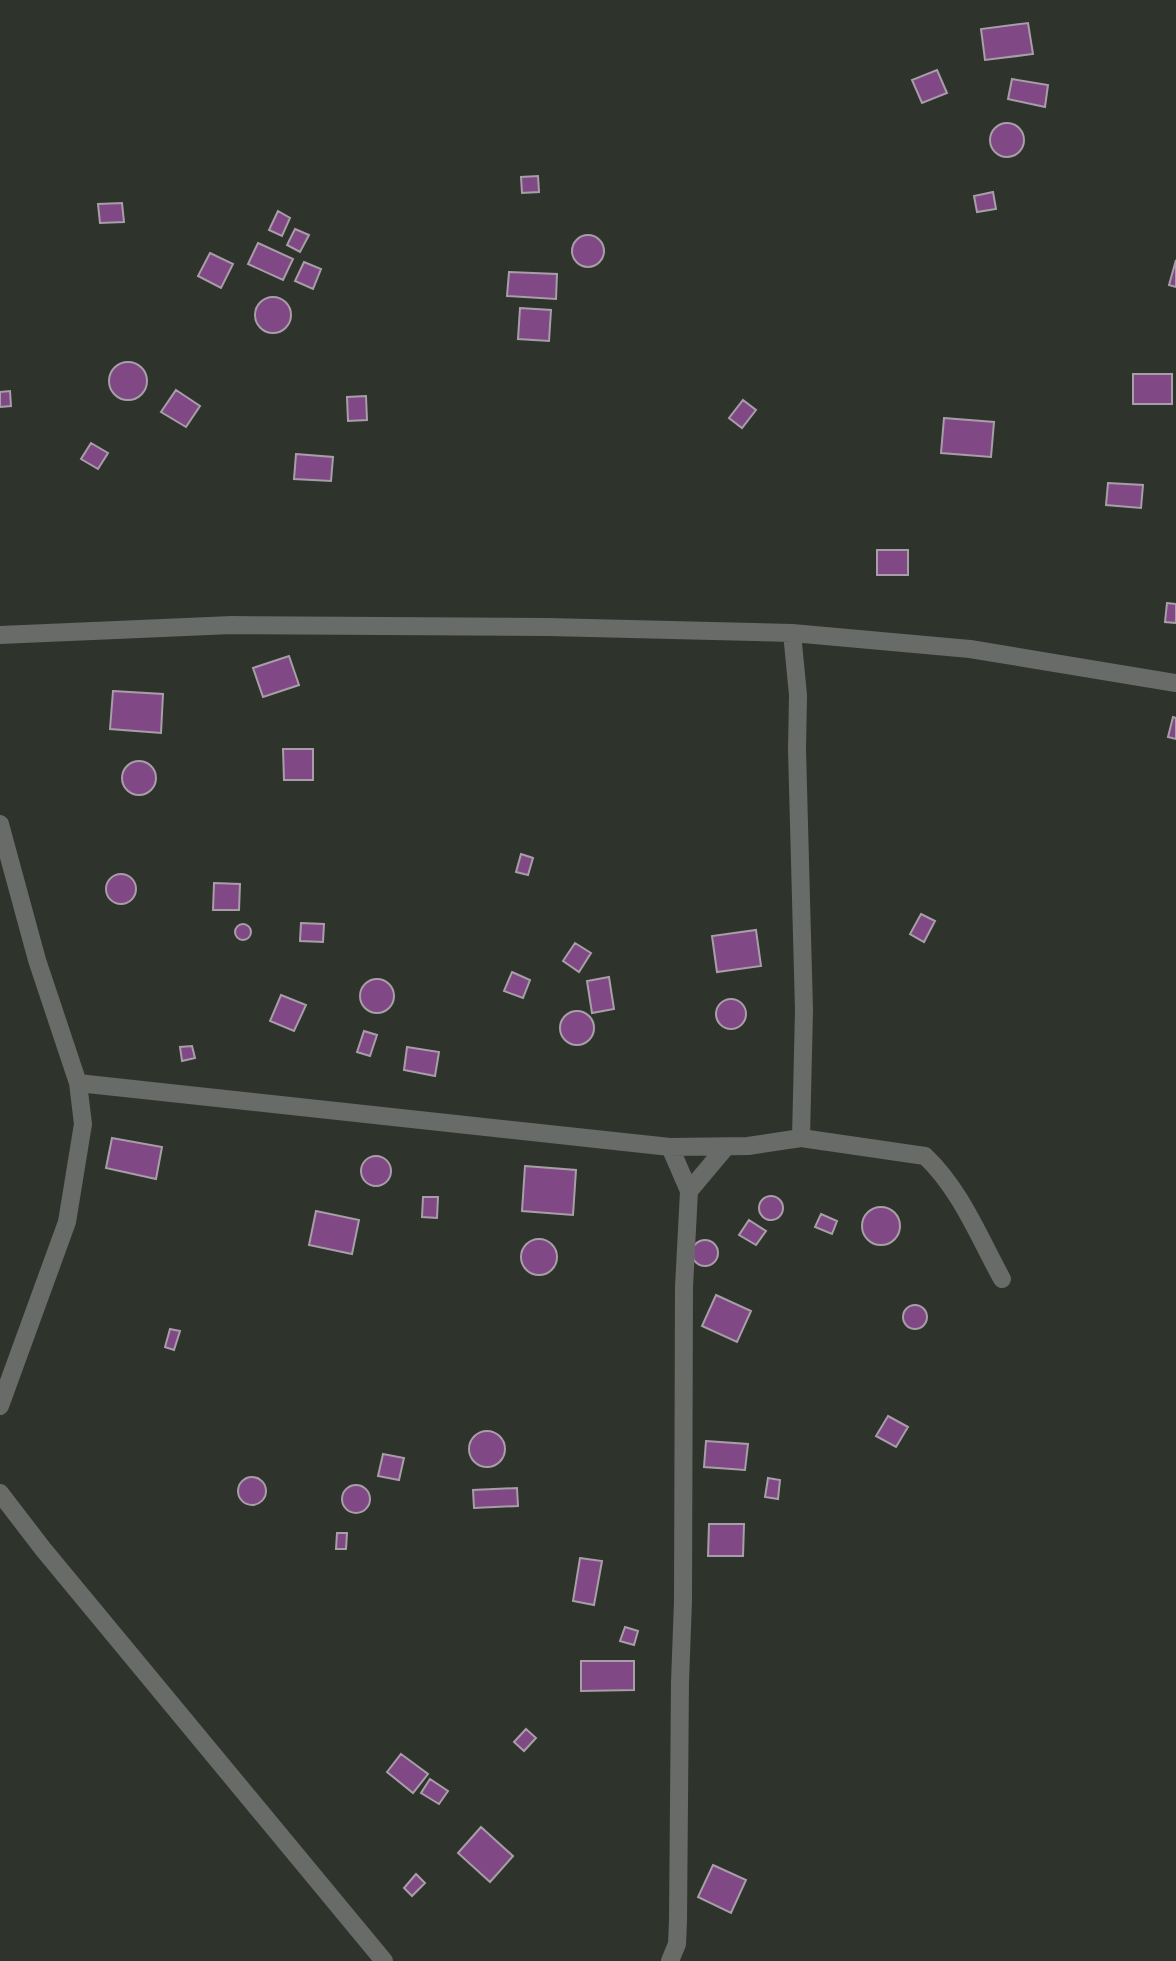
<svg xmlns="http://www.w3.org/2000/svg" width="1176" height="1961" viewBox="0 0 1176 1961" font-family="Barlow,sans-serif">
  <style>
    .building { fill: #804884; stroke: #a79ea7; stroke-width: 2 }
    .lines { fill: none; stroke-linecap: round; stroke-linejoin: round }
    .minor { stroke: #686b67; stroke-width: 18 }
  </style>
  <rect width="100%" height="100%" fill="#2e342c"/>
  <path class="building" d="M 1028,23 L 1033,54 L 985,60 L 981,29 Z
    M 937,70 L 947,93 L 922,103 L 912,80 Z
    M 1012,79 L 1048,85 L 1045,107 L 1008,99 Z
    M990 140a17 17 0 1 1 34 0a17 17 0 1 1-34 0Z
    M 538,176 L 539,192 L 522,193 L 521,177 Z
    M 993,192 L 996,209 L 977,212 L 974,196 Z
    M 122,203 L 124,222 L 100,223 L 98,204 Z
    M 278,211 L 290,218 L 282,236 L 269,230 Z
    M 295,229 L 309,235 L 300,252 L 287,245 Z
    M572 251a16 16 0 1 1 32 0a16 16 0 1 1-32 0Z
    M 258,243 L 293,259 L 283,280 L 248,264 Z
    M 210,253 L 233,264 L 221,288 L 198,276 Z
    M 1176,260 L 1176,287 L 1169,285 Z
    M 304,262 L 321,269 L 313,289 L 295,281 Z
    M 509,272 L 557,274 L 556,299 L 507,296 Z
    M255 315a18 18 0 1 1 36 0a18 18 0 1 1-36 0Z
    M 520,308 L 551,310 L 549,341 L 518,339 Z
    M109 381a19 19 0 1 1 38 0a19 19 0 1 1-38 0Z
    M 1133,374 L 1172,374 L 1172,404 L 1133,404 Z
    M 176,390 L 200,406 L 186,427 L 161,412 Z
    M 10,391 L 11,406 L 0,407 L 0,392 Z
    M 366,396 L 367,420 L 348,421 L 347,397 Z
    M 743,400 L 756,410 L 742,428 L 729,418 Z
    M 944,418 L 994,422 L 991,457 L 941,453 Z
    M 91,443 L 108,453 L 98,469 L 81,459 Z
    M 296,454 L 333,457 L 331,481 L 294,479 Z
    M 1108,483 L 1143,485 L 1141,508 L 1106,505 Z
    M 877,550 L 908,550 L 908,575 L 877,575 Z
    M 1167,603 L 1176,604 L 1176,623 L 1165,622 Z
    M 289,656 L 299,685 L 263,697 L 253,668 Z
    M 113,691 L 163,694 L 161,733 L 110,729 Z
    M 1173,717 L 1176,718 L 1176,739 L 1168,737 Z
    M 283,749 L 313,749 L 313,780 L 284,780 Z
    M122 778a17 17 0 1 1 34 0a17 17 0 1 1-34 0Z
    M 521,854 L 533,858 L 528,875 L 516,872 Z
    M106 889a15 15 0 1 1 30 0a15 15 0 1 1-30 0Z
    M 214,883 L 240,884 L 239,910 L 213,910 Z
    M 921,914 L 935,921 L 924,942 L 910,934 Z
    M 301,923 L 324,924 L 323,942 L 300,941 Z
    M235 932a8 8 0 1 1 16 0a8 8 0 1 1-16 0Z
    M 756,930 L 761,966 L 717,972 L 712,936 Z
    M 575,943 L 591,953 L 579,972 L 563,961 Z
    M 512,972 L 530,980 L 523,998 L 504,991 Z
    M 609,977 L 614,1009 L 592,1013 L 587,981 Z
    M360 996a17 17 0 1 1 34 0a17 17 0 1 1-34 0Z
    M 281,995 L 306,1005 L 294,1031 L 270,1021 Z
    M716 1014a15 15 0 1 1 30 0a15 15 0 1 1-30 0Z
    M560 1028a17 17 0 1 1 34 0a17 17 0 1 1-34 0Z
    M 364,1031 L 377,1035 L 370,1056 L 357,1052 Z
    M 192,1046 L 195,1058 L 182,1061 L 180,1047 Z
    M 407,1047 L 439,1052 L 435,1076 L 404,1070 Z
    M 112,1138 L 162,1147 L 156,1179 L 106,1168 Z
    M361 1171a15 15 0 1 1 30 0a15 15 0 1 1-30 0Z
    M 525,1166 L 576,1170 L 573,1215 L 522,1211 Z
    M759 1208a12 12 0 1 1 24 0a12 12 0 1 1-24 0Z
    M 423,1197 L 438,1197 L 437,1218 L 422,1217 Z
    M862 1226a19 19 0 1 1 38 0a19 19 0 1 1-38 0Z
    M 316,1211 L 359,1220 L 352,1254 L 309,1245 Z
    M 821,1214 L 837,1221 L 832,1234 L 815,1227 Z
    M 749,1220 L 766,1231 L 756,1245 L 739,1235 Z
    M521 1257a18 18 0 1 1 36 0a18 18 0 1 1-36 0Z
    M692 1253a13 13 0 1 1 26 0a13 13 0 1 1-26 0Z
    M 716,1295 L 751,1311 L 737,1342 L 702,1326 Z
    M903 1317a12 12 0 1 1 24 0a12 12 0 1 1-24 0Z
    M 170,1329 L 180,1331 L 174,1350 L 165,1347 Z
    M 888,1416 L 908,1427 L 896,1447 L 876,1436 Z
    M469 1449a18 18 0 1 1 36 0a18 18 0 1 1-36 0Z
    M 706,1441 L 748,1444 L 745,1470 L 704,1467 Z
    M 383,1454 L 404,1458 L 399,1480 L 378,1476 Z
    M238 1491a14 14 0 1 1 28 0a14 14 0 1 1-28 0Z
    M 768,1478 L 780,1480 L 778,1499 L 765,1497 Z
    M342 1499a14 14 0 1 1 28 0a14 14 0 1 1-28 0Z
    M 517,1488 L 518,1506 L 474,1508 L 473,1490 Z
    M 709,1524 L 744,1524 L 743,1556 L 708,1556 Z
    M 337,1533 L 347,1533 L 346,1549 L 336,1549 Z
    M 580,1558 L 602,1561 L 594,1605 L 573,1601 Z
    M 625,1627 L 638,1631 L 634,1645 L 620,1641 Z
    M 581,1661 L 634,1661 L 634,1690 L 581,1691 Z
    M 526,1729 L 536,1738 L 524,1751 L 514,1742 Z
    M 401,1754 L 428,1774 L 413,1793 L 387,1772 Z
    M 430,1779 L 448,1791 L 439,1804 L 421,1793 Z
    M 481,1827 L 513,1856 L 490,1882 L 458,1853 Z
    M 713,1865 L 746,1880 L 731,1913 L 698,1897 Z
    M 416,1874 L 425,1883 L 412,1896 L 404,1888 Z"/>
  <g class="lines">
    <path class="minor" d="M 792,633 L 798,695 L 797,750 L 804,1010 L 801,1138
      M 0,635 L 232,625 L 548,627 L 792,633 L 970,649 L 1176,683
      M 0,824 L 37,960 L 78,1083 L 83,1124 L 67,1222 L 0,1406
      M 78,1083 L 670,1147 L 748,1146 L 801,1138 L 925,1156 C 960,1189 979,1237 1002,1279
      M 670,1147 L 689,1191 L 684,1287 L 683,1601 L 680,1682 L 678,1921 L 677,1944 L 670,1961
      M 689,1191 L 726,1147
      M 0,1493 L 43,1549 L 384,1961"/>
  </g>
</svg>
